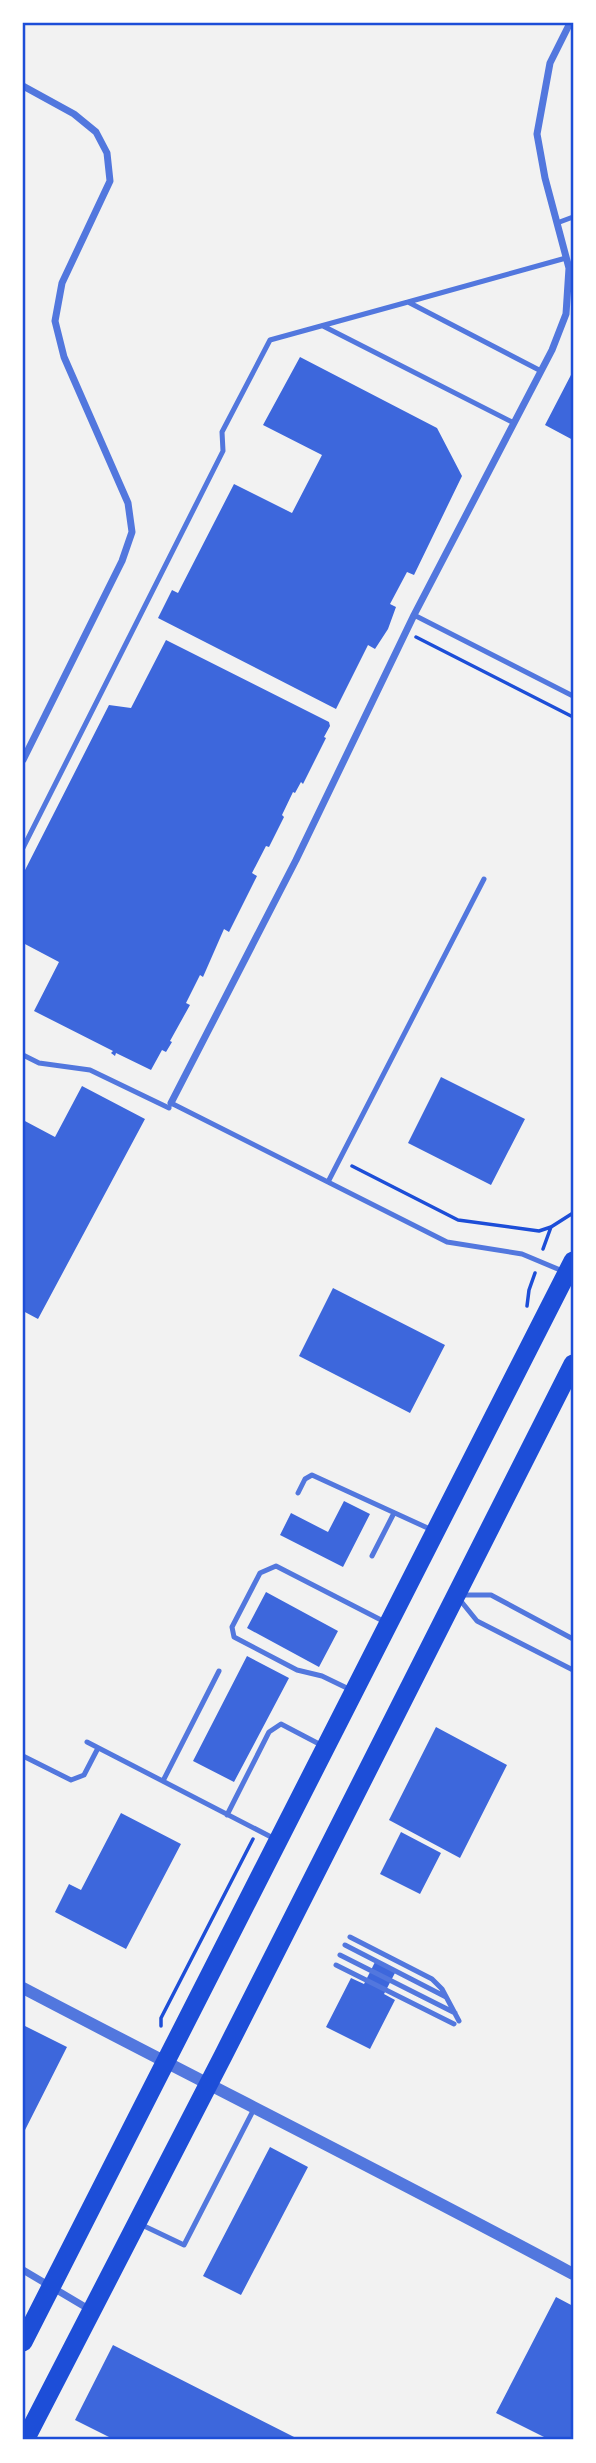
<svg xmlns="http://www.w3.org/2000/svg" width="596" height="2463" viewBox="0 0 596 2463" font-family="Roboto,sans-serif">
  <style>
    .building { fill: #3d67dc }
    .lines { fill: none; stroke-linecap: round; stroke-linejoin: round }
    .path { stroke: #1d4ed8; stroke-width: 3.5 }
    .service { stroke: #5277de; stroke-width: 5 }
    .minor { stroke: #5277de; stroke-width: 7 }
    .tertiary { stroke: #5277de; stroke-width: 12 }
    .trunk { stroke: #1d4ed8; stroke-width: 19 }
    .neatline { fill: none; stroke: #1d4ed8; stroke-width: 2.5 }
  </style>
  <rect width="100%" height="100%" fill="#f2f2f2"/>
  <path class="building" d="M 300,357 L 437,428 L 462,476 L 414,575 L 407,572 L 390,604 L 396,607 L 388,629 L 375,649 L 368,645 L 336,709 L 158,618 L 172,590 L 178,593 L 234,484 L 292,513 L 322,455 L 263,425 Z
    M 573,371 L 573,440 L 545,425 Z
    M 166,640 L 329,722 L 330,726 L 324,737 L 326,738 L 303,784 L 301,782 L 295,793 L 293,792 L 282,815 L 284,817 L 269,847 L 266,846 L 252,873 L 257,876 L 229,932 L 224,929 L 203,977 L 200,975 L 186,1003 L 190,1005 L 170,1041 L 172,1042 L 166,1052 L 162,1050 L 151,1070 L 116,1053 L 115,1056 L 111,1053 L 113,1051 L 34,1011 L 59,962 L 23,943 L 23,874 L 109,705 L 131,708 Z
    M 441,1077 L 525,1119 L 491,1185 L 408,1143 Z
    M 82,1086 L 145,1119 L 38,1319 L 23,1311 L 23,1120 L 55,1137 Z
    M 333,1288 L 445,1345 L 410,1413 L 299,1356 Z
    M 344,1501 L 370,1514 L 343,1567 L 280,1535 L 291,1513 L 328,1532 Z
    M 266,1592 L 338,1631 L 319,1667 L 247,1628 Z
    M 247,1656 L 289,1678 L 234,1782 L 193,1761 Z
    M 436,1727 L 507,1765 L 460,1858 L 389,1820 Z
    M 121,1813 L 181,1844 L 126,1949 L 55,1912 L 69,1884 L 81,1890 Z
    M 401,1832 L 441,1853 L 420,1894 L 380,1874 Z
    M 376,1960 L 396,1971 L 384,1994 L 395,2000 L 370,2049 L 326,2027 L 351,1978 L 364,1984 Z
    M 23,2025 L 67,2047 L 23,2134 Z
    M 270,2147 L 308,2167 L 241,2295 L 203,2276 Z
    M 556,2297 L 573,2306 L 573,2440 L 550,2440 L 496,2413 Z
    M 113,2345 L 300,2440 L 115,2440 L 75,2420 Z"/>
  <g class="lines">
    <path class="path" d="M 416,637 L 573,717
      M 352,1166 L 458,1220 L 539,1231 L 551,1227 L 573,1213
      M 543,1249 L 551,1227
      M 527,1306 L 529,1290 L 535,1273
      M 161,2026 L 161,2018 L 253,1839"/>
    <path class="service" d="M 557,223 L 573,217
      M 408,302 L 566,258
      M 323,326 L 514,423
      M 414,615 L 573,696
      M 23,848 L 223,451 L 222,432 L 270,340 L 408,302 L 541,371
      M 23,1055 L 39,1063 L 90,1070 L 169,1108
      M 171,1103 L 447,1242 L 522,1254 L 565,1272
      M 328,1182 L 484,879
      M 298,1493 L 305,1479 L 312,1475 L 432,1530
      M 372,1556 L 394,1513
      M 463,1595 L 491,1595 L 573,1639
      M 460,1600 L 477,1621 L 573,1670
      M 351,1690 L 322,1676 L 297,1670 L 234,1637 L 232,1627 L 260,1573 L 276,1566 L 385,1622
      M 87,1742 L 275,1839
      M 23,1756 L 71,1780 L 84,1775 L 98,1748
      M 163,1781 L 219,1671
      M 227,1815 L 269,1732 L 281,1724 L 323,1746
      M 350,1937 L 432,1979 L 442,1989 L 459,2021
      M 345,1945 L 446,1997
      M 340,1955 L 455,2013
      M 336,1965 L 454,2024
      M 142,2225 L 184,2245 L 254,2109"/>
    <path class="minor" d="M 23,86 L 74,114 L 96,132 L 107,153 L 110,181 L 62,283 L 55,321 L 64,357 L 128,503 L 132,532 L 122,561 L 23,760
      M 171,1103 L 296,860 L 414,615 L 552,350 L 566,314 L 569,268 L 545,178 L 537,134 L 550,63 L 570,23
      M 23,2270 L 92,2311"/>
    <path class="tertiary" d="M 23,1988 C 206,2084 391,2176 573,2274"/>
    <path class="trunk" d="M 23,2342 L 573,1261
      M 25,2440 L 223,2056 L 573,1364"/>
  </g>
  <rect width="596" height="2463" fill="none" stroke="#ffffff" stroke-width="49"/>
  <rect x="24" y="24" width="548" height="2414" class="neatline"/>
</svg>
